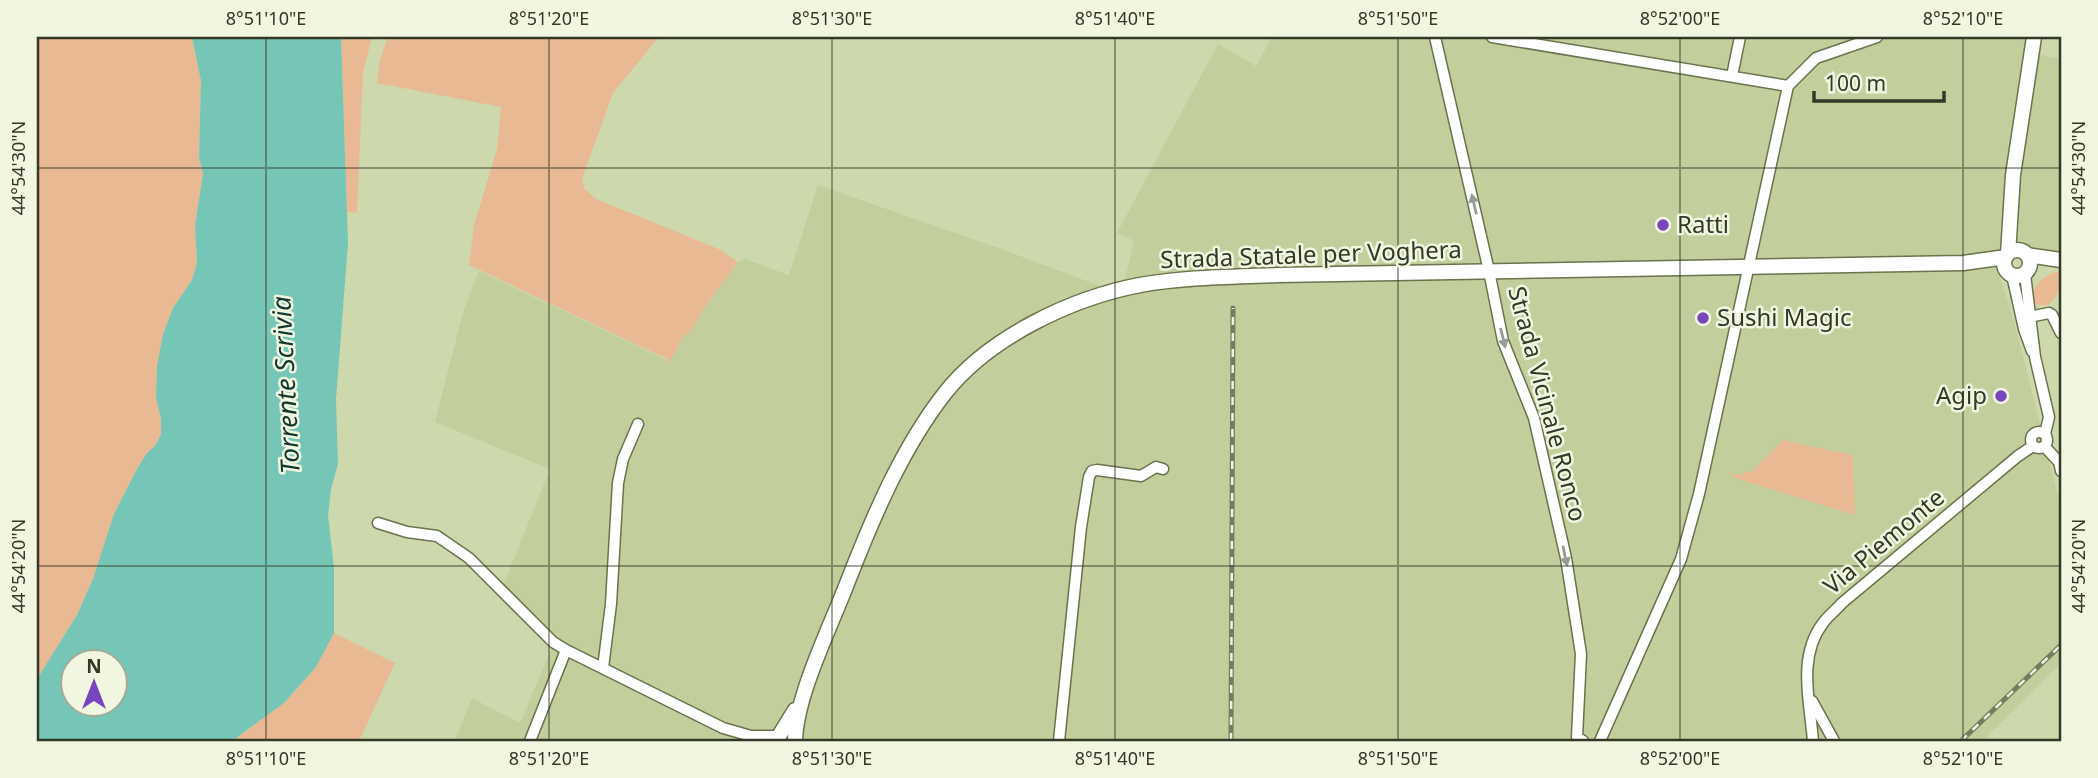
<svg xmlns="http://www.w3.org/2000/svg" width="2098" height="778" viewBox="0 0 2098 778" font-family="'Noto Sans',sans-serif">
  <style>
    .built { fill: #c2cf9d }
    .green { fill: #e9b993 }
    .water { fill: #75c6b6; fill-rule: evenodd }
    .lines { fill: none; stroke-linecap: round; stroke-linejoin: round }
    .minor-casing { stroke: #6a734c; stroke-width: 13 }
    .major-casing { stroke: #6a734c; stroke-width: 17 }
    .minor { stroke: #fff; stroke-width: 10 }
    .major { stroke: #fff; stroke-width: 14 }
    .rail-casing { stroke: #757c60; stroke-width: 5 }
    .rail { stroke: #f0f6e0; stroke-width: 2.5; stroke-dasharray: 8; stroke-linecap: butt }
    .oneway { fill: #9a9c93 }
    .ticks { fill: none; stroke: #343827; stroke-width: 2; stroke-opacity: 0.45 }
    .poi-dot { fill: #7845bd; stroke: #f0f6e0; stroke-width: 2.5 }
    .labels { text-anchor: middle; stroke-width: 5; stroke-linejoin: round; paint-order: stroke }
    .poi-label { font-size: 24px; fill: #343827; stroke: #f0f6e0; text-anchor: start }
    .street-label { font-size: 24px; fill: #343827; stroke: #f0f6e0 }
    .water-label { font-size: 26px; font-style: italic; fill: #103730; stroke: #f0f6e0 }
    .neatline { fill: none; stroke: #343827; stroke-width: 2.5 }
    .ticks-label { font-size: 18px; text-anchor: middle; fill: #343827 }
  </style>
  <rect width="100%" height="100%" fill="#cdd8ad"/>
  <path class="built" d="M 1272,37 L 2043,37 L 2040,55 L 2061,59 L 2061,250 L 1991,252 L 2009,304 L 2023,356 L 2061,508 L 2061,664 L 1982,741 L 455,741 L 472,698 L 520,723 L 552,647 L 500,593 L 550,469 L 435,422 L 463,312 L 479,271 L 667,360 L 668,362 L 685,333 L 688,335 L 706,305 L 738,262 L 744,259 L 789,275 L 818,185 L 1001,249 L 1100,286 L 1125,279 L 1134,241 L 1117,233 L 1218,44 L 1256,66 Z"/>
  <path class="green" d="M 37,37 L 192,37 L 201,81 L 199,157 L 203,174 L 195,225 L 197,263 L 192,280 L 173,308 L 163,334 L 157,366 L 156,398 L 161,419 L 161,434 L 155,446 L 147,453 L 137,469 L 114,514 L 93,579 L 77,615 L 37,679 Z
    M 341,37 L 372,37 L 363,73 L 357,213 L 347,212 Z
    M 388,37 L 659,37 L 613,93 L 582,179 L 584,188 L 596,199 L 721,250 L 738,262 L 706,305 L 688,335 L 685,334 L 669,363 L 667,359 L 469,265 L 474,225 L 497,149 L 501,107 L 377,83 L 380,59 Z
    M 2061,270 C 2061,287 2060,296 2046,306 L 2035,304 C 2028,285 2045,275 2061,270 Z
    M 1784,439 L 1794,443 L 1853,455 L 1855,515 L 1738,479 L 1728,473 L 1739,475 L 1747,471 L 1751,473 Z
    M 334,633 L 395,663 L 359,741 L 232,741 L 284,703 L 316,667 Z"/>
  <path class="water" d="M 192,37 L 341,37 L 348,243 L 336,399 L 338,464 L 331,489 L 328,515 L 334,568 L 334,633 L 316,667 L 284,703 L 232,741 L 37,741 L 37,679 L 77,615 L 93,579 L 114,514 L 137,469 L 147,453 L 155,446 L 161,434 L 161,419 L 156,398 L 157,366 L 163,334 L 173,308 L 192,280 L 197,263 L 195,225 L 203,174 L 199,157 L 201,81 ZM 74,662 L 116,662 L 116,704 L 74,704 Z"/>
  <g class="lines">
    <defs>
      <path id="minor" d="M 1435,37 L 1489,271 L 1503,341 L 1534,418 L 1566,558 L 1581,654 L 1577,737 L 1583,741
        M 1492,37 L 1788,86
        M 1732,76 L 1740,37
        M 2025,274 L 2035,357 L 2049,417 L 2045,434
        M 2012,275 L 2024,329 L 2032,351
        M 2024,318 L 2049,313 L 2052,315 L 2061,333
        M2031 440a8 8 0 1 1 16 0a8 8 0 1 1-16 0Z
        M 2045,447 L 2059,462 L 2061,471
        M 378,523 L 407,532 L 437,536 L 469,558 L 553,642 L 566,650 L 723,728 L 751,736 L 777,736
        M 603,668 L 611,604 L 618,483 L 623,459 L 638,424
        M 1812,701 L 1834,741
        M 530,741 L 566,650
        M 1059,741 L 1081,527 L 1089,477 L 1092,471 L 1097,470 L 1141,476 L 1156,467 L 1163,469
        M 1600,741 L 1681,559 L 1699,494 L 1788,86 L 1816,58 L 1877,37
        M 1813,741 C 1810,702 1797,657 1823,623 C 1828,616 1836,610 1842,603 L 2018,456 L 2033,446"/>
      <path id="major" d="M2004 263a13 13 0 1 1 26 0a13 13 0 1 1-26 0Z
        M 2008,254 L 2013,175 L 2034,37
        M 2027,255 L 2061,260
        M 770,741 L 779,736 L 795,710
        M 795,741 C 796,695 831,626 848,581 C 873,517 902,448 945,393 C 989,337 1072,298 1140,285 C 1185,277 1232,277 1278,275 L 1963,263 L 2006,257"/>
    </defs>
    <use href="#minor" class="minor-casing"/>
    <use href="#major" class="major-casing"/>
    <use href="#minor" class="minor"/>
    <use href="#major" class="major"/>
    <defs>
      <path id="rail" d="M 1231,741 L 1233,308
        M 1961,741 L 2061,645"/>
    </defs>
    <use href="#rail" class="rail-casing"/>
    <use href="#rail" class="rail"/>
  </g>
  <defs><path id="oneway-solid" d="M-6-.8H1V-3.2L6.5 0L1 3.2V.8H-6Z" transform="scale(1.75)"/></defs>
  <g class="oneway">
    <use href="#oneway-solid" transform="translate(1474 204) rotate(-103)"/>
    <use href="#oneway-solid" transform="translate(1503 338) rotate(76)"/>
    <use href="#oneway-solid" transform="translate(1565 556) rotate(78)"/>
  </g>
  <path class="ticks" d="M 266,37 L 266,741M 549,37 L 549,741M 832,37 L 832,741M 1115,37 L 1115,741M 1398,37 L 1398,741M 1680,37 L 1680,741M 1963,37 L 1963,741M 37,168 L 2061,168M 37,566 L 2061,566"/>
  <g class="poi-dot">
    <circle cx="1663" cy="225" r="7"/>
    <circle cx="1703" cy="318" r="7"/>
    <circle cx="2001" cy="396" r="7"/>
  </g>
  <g class="labels">
    <g class="poi-label">
      <text x="1677" y="233">Ratti</text>
      <text x="1717" y="326">Sushi Magic</text>
      <text x="1987" y="404" text-anchor="end">Agip</text>
    </g>
    <g class="street-label">
      <text transform="translate(1311 255) rotate(-2)" y="8">Strada Statale per Voghera</text>
      <text transform="translate(1547 404) rotate(75)" y="8">Strada Vicinale Ronco</text>
      <text transform="translate(1884 542) rotate(-40)" y="8">Via Piemonte</text>
    </g>
    <g class="water-label">
      <text transform="translate(286 385) rotate(-93)" y="9">Torrente Scrivia</text>
    </g>
  </g>
  <rect width="2098" height="778" fill="none" stroke="#f0f6e0" stroke-width="77"/>
  <g transform="translate(94 683)"><circle r="33" fill="#f0f6e0" stroke="#a5aa96" stroke-width="2"/>
  <path d="M0-5L12 26L0 18L-12 26Z" fill="#7845bd"/>
  <text y="-10" font-size="19" font-weight="bold" text-anchor="middle" fill="#343827">N</text>
  </g>
  <path d="M1814 91v10h130v-10" fill="none" stroke="#343827" stroke-width="3.5"/>
  <text x="1825" y="91" font-size="21" fill="#343827" stroke="#f0f6e0" stroke-width="5" paint-order="stroke">100 m</text>
  <rect x="38" y="38" width="2022" height="702" class="neatline"/>
  <g class="ticks-label">
    <text x="266" y="25">8°51'10"E</text>
    <text x="549" y="25">8°51'20"E</text>
    <text x="832" y="25">8°51'30"E</text>
    <text x="1115" y="25">8°51'40"E</text>
    <text x="1398" y="25">8°51'50"E</text>
    <text x="1680" y="25">8°52'00"E</text>
    <text x="1963" y="25">8°52'10"E</text>
    <text transform="translate(19 168) rotate(-90)" y="6">44°54'30"N</text>
    <text transform="translate(2079 168) rotate(-90)" y="6">44°54'30"N</text>
    <text transform="translate(19 566) rotate(-90)" y="6">44°54'20"N</text>
    <text transform="translate(2079 566) rotate(-90)" y="6">44°54'20"N</text>
    <text x="266" y="765">8°51'10"E</text>
    <text x="549" y="765">8°51'20"E</text>
    <text x="832" y="765">8°51'30"E</text>
    <text x="1115" y="765">8°51'40"E</text>
    <text x="1398" y="765">8°51'50"E</text>
    <text x="1680" y="765">8°52'00"E</text>
    <text x="1963" y="765">8°52'10"E</text>
  </g>
</svg>
